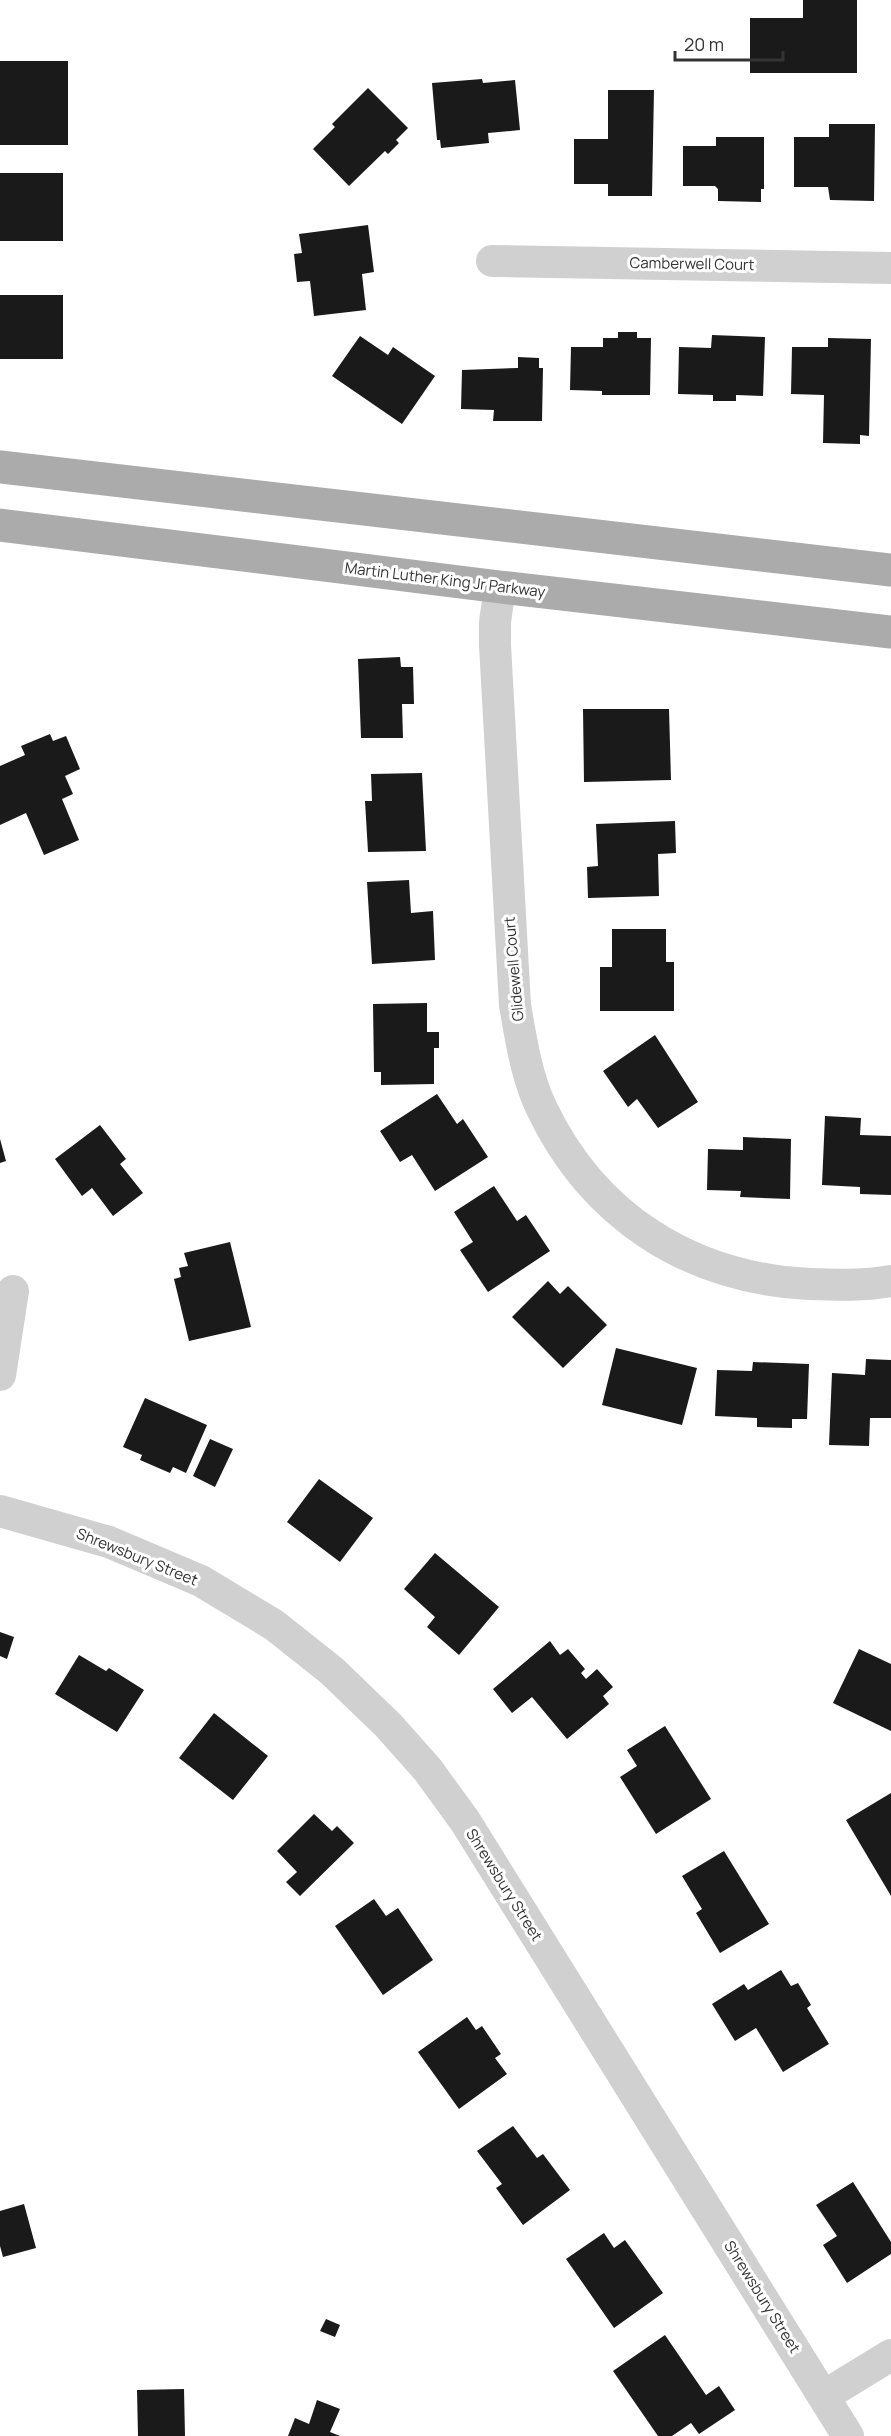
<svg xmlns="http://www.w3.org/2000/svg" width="891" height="2436" viewBox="0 0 891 2436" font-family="Manrope,sans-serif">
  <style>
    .building { fill: #1a1a1a }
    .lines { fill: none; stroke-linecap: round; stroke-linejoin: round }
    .street { stroke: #d0d0d0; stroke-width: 32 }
    .primary { stroke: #ababab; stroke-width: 33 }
    .labels { text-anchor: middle; stroke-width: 6; stroke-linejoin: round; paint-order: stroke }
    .street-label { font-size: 15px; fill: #333; stroke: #fff }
  </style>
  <rect width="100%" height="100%" fill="#fff"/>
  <path class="building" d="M 803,0 L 857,0 L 857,73 L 750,73 L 750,18 L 803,18 Z
    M 0,61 L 68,61 L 68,145 L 0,145 Z
    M 482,79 L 483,83 L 515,80 L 520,130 L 488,133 L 489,143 L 441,148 L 440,140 L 437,140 L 432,83 Z
    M 368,88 L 408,128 L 396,140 L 399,143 L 388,154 L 385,151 L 349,186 L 313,149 L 335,127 L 332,124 Z
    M 608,90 L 654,90 L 652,196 L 608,196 L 608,184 L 574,184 L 574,139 L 608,139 Z
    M 829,124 L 875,124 L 874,201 L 830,200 L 828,187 L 794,187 L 794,137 L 829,137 Z
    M 716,137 L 764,137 L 764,189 L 761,189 L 761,202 L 718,201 L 718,189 L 715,186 L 683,186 L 683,146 L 716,146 Z
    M 0,173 L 63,173 L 63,241 L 0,241 Z
    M 368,225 L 374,272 L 362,274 L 366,310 L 314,316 L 310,281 L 297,282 L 294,254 L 302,253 L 299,234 Z
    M 0,295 L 63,295 L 63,359 L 0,359 Z
    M 618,332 L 637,332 L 637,338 L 651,338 L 650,395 L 602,395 L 602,391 L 570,390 L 571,347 L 603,347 L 603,338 L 618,338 Z
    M 712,335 L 765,337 L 763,396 L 736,395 L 736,401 L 713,401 L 713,395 L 678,394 L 679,347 L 711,348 Z
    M 360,336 L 388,355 L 393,347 L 435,376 L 402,424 L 332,376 Z
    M 828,338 L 871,339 L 869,436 L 860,435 L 860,444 L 823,443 L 824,395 L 791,394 L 792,347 L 828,347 Z
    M 518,357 L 539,358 L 539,368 L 543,368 L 542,421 L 493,421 L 494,410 L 461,409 L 462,370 L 518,368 Z
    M 400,657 L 401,667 L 413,667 L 414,704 L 402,704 L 403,738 L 361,738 L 358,659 Z
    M 583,709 L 669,709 L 671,780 L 584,782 Z
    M 50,734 L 53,741 L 66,736 L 80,769 L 65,776 L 73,794 L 62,799 L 79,840 L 44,855 L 26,813 L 0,825 L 0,766 L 25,755 L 21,746 Z
    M 422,773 L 426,851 L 368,852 L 365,801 L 372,801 L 371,774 Z
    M 675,821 L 676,853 L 658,854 L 659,896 L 588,898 L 587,867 L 598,866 L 596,824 Z
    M 409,880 L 411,913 L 433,911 L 435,960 L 372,964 L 367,882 Z
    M 612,929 L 666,929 L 666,962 L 674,962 L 674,1011 L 600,1011 L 600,967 L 612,967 Z
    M 427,1003 L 427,1032 L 439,1032 L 439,1048 L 434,1048 L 434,1084 L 381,1085 L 381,1072 L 374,1072 L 373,1004 Z
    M 655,1035 L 698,1102 L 658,1128 L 637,1099 L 628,1107 L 603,1071 Z
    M 437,1094 L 457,1124 L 463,1119 L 488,1157 L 435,1191 L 412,1155 L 400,1162 L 380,1131 Z
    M 825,1116 L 861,1118 L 860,1135 L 891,1136 L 891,1195 L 860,1194 L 860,1187 L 822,1185 Z
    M 100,1125 L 126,1159 L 120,1164 L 143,1193 L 113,1216 L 92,1188 L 82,1196 L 55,1159 Z
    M 743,1137 L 791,1139 L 790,1199 L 740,1197 L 741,1191 L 707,1190 L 708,1149 L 743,1150 Z
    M 0,1139 L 6,1161 L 0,1163 Z
    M 494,1186 L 517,1221 L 526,1215 L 550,1251 L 488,1292 L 460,1250 L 473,1242 L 454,1212 Z
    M 230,1242 L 251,1327 L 189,1341 L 174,1279 L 181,1277 L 179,1268 L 188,1266 L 184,1253 Z
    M 548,1281 L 560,1294 L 568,1286 L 607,1325 L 563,1368 L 512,1317 Z
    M 616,1348 L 697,1368 L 682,1425 L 602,1405 Z
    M 866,1359 L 891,1360 L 891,1418 L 870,1418 L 869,1446 L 829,1445 L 832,1373 L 865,1375 Z
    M 753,1362 L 809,1364 L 807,1419 L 792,1419 L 792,1428 L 757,1427 L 757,1418 L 715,1416 L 717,1370 L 752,1371 Z
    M 145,1398 L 207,1425 L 186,1473 L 173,1467 L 170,1473 L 140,1460 L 142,1455 L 123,1447 Z
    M 210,1439 L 233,1449 L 215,1487 L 193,1476 Z
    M 319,1479 L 373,1518 L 340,1562 L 287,1522 Z
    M 435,1553 L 499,1607 L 459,1655 L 427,1627 L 435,1617 L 404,1589 Z
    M 0,1632 L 14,1637 L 7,1659 L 0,1656 Z
    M 550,1641 L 560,1655 L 568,1649 L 585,1669 L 581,1673 L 586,1679 L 597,1669 L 613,1687 L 603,1696 L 609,1704 L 567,1739 L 532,1697 L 512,1713 L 493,1689 Z
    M 859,1649 L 891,1664 L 891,1731 L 833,1703 Z
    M 79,1655 L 106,1671 L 109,1668 L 144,1690 L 117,1732 L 55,1694 Z
    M 214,1713 L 268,1756 L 233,1800 L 179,1758 Z
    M 665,1726 L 711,1799 L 656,1834 L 620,1777 L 637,1766 L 627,1750 Z
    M 891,1793 L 891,1896 L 846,1820 Z
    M 314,1814 L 332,1831 L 337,1826 L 354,1843 L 300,1896 L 286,1882 L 297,1872 L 277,1851 Z
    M 724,1851 L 769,1924 L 720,1953 L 696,1913 L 702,1909 L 682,1876 Z
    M 374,1899 L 386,1916 L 398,1908 L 433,1960 L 383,1995 L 335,1926 Z
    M 781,1970 L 791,1986 L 798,1983 L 811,2005 L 807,2008 L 829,2044 L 783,2072 L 756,2028 L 735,2041 L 712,2004 L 744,1984 L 748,1990 Z
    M 467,2017 L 476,2030 L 482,2026 L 501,2054 L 495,2058 L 507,2074 L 459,2109 L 418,2052 Z
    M 513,2126 L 537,2158 L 543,2154 L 570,2190 L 523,2225 L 496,2188 L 502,2184 L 477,2151 Z
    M 853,2182 L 891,2242 L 891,2254 L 847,2283 L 823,2245 L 837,2236 L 816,2205 Z
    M 24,2204 L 36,2248 L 3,2257 L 0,2246 L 0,2211 Z
    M 604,2233 L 614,2248 L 625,2240 L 663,2293 L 614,2328 L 566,2259 Z
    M 326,2319 L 340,2325 L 335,2337 L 320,2331 Z
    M 665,2335 L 706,2395 L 719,2386 L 735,2410 L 699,2434 L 691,2423 L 672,2436 L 658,2436 L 613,2371 Z
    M 184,2389 L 185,2436 L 138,2436 L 137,2390 Z
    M 317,2400 L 340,2409 L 330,2432 L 340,2436 L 288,2436 L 295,2418 L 309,2424 Z"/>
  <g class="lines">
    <path class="street" d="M 492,261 L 891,268
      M 500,587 L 495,622 L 495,645 L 515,1005 C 521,1039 526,1075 541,1107 C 593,1217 690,1278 809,1284 C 837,1285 864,1286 891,1281
      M 0,1375 L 13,1291
      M 0,1511 L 109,1542 L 201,1581 L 274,1625 L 332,1671 L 388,1725 L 428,1770 L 465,1821 L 848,2436
      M 824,2396 L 891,2355"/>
    <path class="primary" d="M 0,467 L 891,570
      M 0,525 L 500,587 L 891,632"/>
  </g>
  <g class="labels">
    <g class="street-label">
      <text transform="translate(692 264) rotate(1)" y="5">Camberwell Court</text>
      <text transform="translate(445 580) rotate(7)" y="5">Martin Luther King Jr Parkway</text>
      <text transform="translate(514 969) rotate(-95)" y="5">Glidewell Court</text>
      <text transform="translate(137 1557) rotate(22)" y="5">Shrewsbury Street</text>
      <text transform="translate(504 1885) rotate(58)" y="5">Shrewsbury Street</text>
      <text transform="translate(762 2297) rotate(58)" y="5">Shrewsbury Street</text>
    </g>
  </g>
  <path d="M675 51v9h108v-9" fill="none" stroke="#333333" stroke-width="3"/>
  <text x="684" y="51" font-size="18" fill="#333333" stroke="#ffffff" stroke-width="4.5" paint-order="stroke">20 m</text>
</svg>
